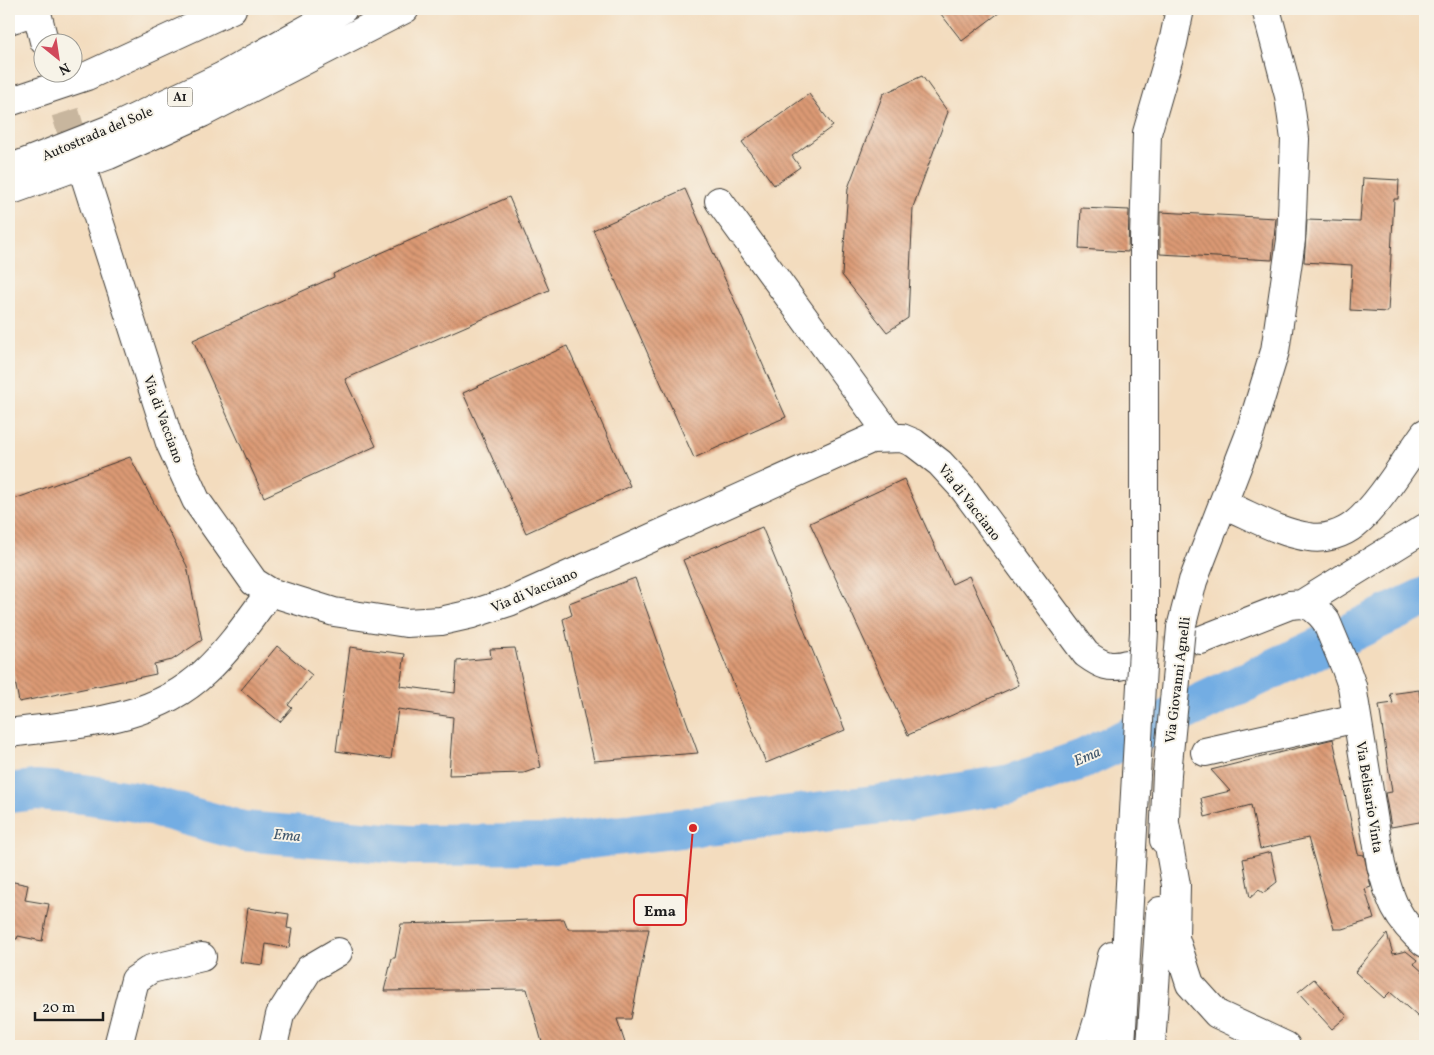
<svg xmlns="http://www.w3.org/2000/svg" width="1434" height="1055" viewBox="0 0 1434 1055" font-family="Vollkorn,serif">
  <style>
    .lines { fill: none; stroke-linecap: round; stroke-linejoin: round }
    .river { stroke: #73ade3; stroke-width: 40 }
    .building { fill: url(#building-back-hatch) }
    .minor-tunnel { stroke: #c8b69e; stroke-width: 28; stroke-dasharray: 28 14; stroke-linecap: butt }
    .minor-casing { stroke: #3c3934; stroke-width: 30 }
    .highway-casing { stroke: #3c3934; stroke-width: 30 }
    .minor { stroke: #fff; stroke-width: 28 }
    .highway { stroke: #fff; stroke-width: 28 }
    .highway-bridge-casing { stroke: #3c3934; stroke-width: 30; stroke-linecap: butt }
    .highway-bridge { stroke: #fff; stroke-width: 28 }
    .labels { text-anchor: middle; stroke-width: 4; stroke-linejoin: round; paint-order: stroke }
    .shield { fill: #f7f3e8; stroke: #5e5c59; stroke-width: 1 }
    .shield-label { font-size: 12px; font-weight: bold; fill: #1c1c1c }
    .street-label { font-size: 14px; fill: #1c1c1c; stroke: #f7f3e8 }
    .water-label { font-size: 15px; font-style: italic; fill: #3f566c; stroke: #f7f3e8 }
    .leader { fill: none; stroke: #d62828; stroke-width: 2 }
    .callout-dot { fill: #d62828; stroke: #f7f3e8; stroke-width: 2 }
    .callout { fill: #f7f3e8; stroke: #d62828; stroke-width: 2 }
    .callout-label { font-size: 15px; text-anchor: middle; font-weight: bold; fill: #1c1c1c }
  </style>
  <defs>
    <pattern id="building-back-hatch" width="6" height="6" patternUnits="userSpaceOnUse" patternTransform="scale(1.25)"><rect width="6" height="6" fill="#dc9a75"/><path d="M-1 5l2 2M0 0l6 6M5-1l2 2" fill="none" stroke="#b27d5f"/></pattern>
  </defs>
  <rect width="100%" height="100%" fill="#f7f3e8"/>
  <filter id="ink" filterUnits="userSpaceOnUse"><feTurbulence type="fractalNoise" baseFrequency=".02" numOctaves="2"/><feDisplacementMap in="SourceGraphic" scale="10" xChannelSelector="R" yChannelSelector="G"/><feConvolveMatrix kernelMatrix="1 2 1 2 8 2 1 2 1" color-interpolation-filters="sRGB"/></filter>
  <filter id="wash" filterUnits="userSpaceOnUse"><feTurbulence type="fractalNoise" baseFrequency=".0096" numOctaves="4" result="noise"/><feDisplacementMap in="SourceGraphic" scale="20" xChannelSelector="R" yChannelSelector="G"/><feGaussianBlur stdDeviation="1.12" result="paint"/><feColorMatrix in="noise" values="0 0 0 0 0 0 0 0 0 0 0 0 0 0 0 0 0 1.4 0 .05"/><feComposite in="paint" operator="in"/></filter>
  <g filter="url(#wash)">
    <rect width="100%" height="100%" fill="#f3dcbe"/>
    <g class="lines">
      <path class="river" d="M 9,793 L 36,790 L 84,794 L 137,802 L 243,831 L 410,845 L 548,844 L 907,801 L 1011,784 L 1081,760 L 1425,597"/>
    </g>
    <g id="blocks">
      <path class="building" d="M 937,9 L 1004,9 L 962,41 Z
        M 922,76 L 948,112 L 913,207 L 908,318 L 887,332 L 842,275 L 848,188 L 883,94 Z
        M 809,94 L 833,126 L 792,156 L 800,167 L 774,185 L 742,142 Z
        M 1363,178 L 1399,180 L 1398,199 L 1394,199 L 1388,312 L 1350,310 L 1352,265 L 1304,262 L 1307,220 L 1360,222 Z
        M 685,189 L 786,417 L 694,458 L 593,230 Z
        M 509,197 L 549,290 L 345,379 L 376,446 L 264,497 L 193,340 L 334,277 L 333,274 Z
        M 1081,208 L 1129,210 L 1128,252 L 1079,249 Z
        M 1160,212 L 1276,218 L 1272,260 L 1160,254 Z
        M 567,346 L 630,486 L 526,533 L 463,393 Z
        M 130,457 L 187,566 L 202,640 L 172,660 L 154,664 L 156,674 L 19,702 L 9,650 L 9,501 Z
        M 904,479 L 952,584 L 969,576 L 1019,685 L 908,735 L 810,523 Z
        M 762,527 L 845,730 L 766,763 L 683,560 Z
        M 635,578 L 698,753 L 594,761 L 563,619 L 572,615 L 569,603 Z
        M 277,646 L 312,675 L 288,705 L 292,708 L 280,722 L 241,690 Z
        M 350,647 L 405,654 L 400,686 L 455,693 L 457,661 L 491,658 L 490,649 L 515,648 L 541,767 L 524,773 L 449,775 L 453,717 L 398,709 L 391,759 L 336,751 Z
        M 1419,690 L 1425,731 L 1425,739 L 1422,740 L 1425,758 L 1425,821 L 1391,827 L 1385,793 L 1392,792 L 1379,705 L 1393,703 L 1390,694 Z
        M 1333,739 L 1358,854 L 1364,855 L 1371,887 L 1365,889 L 1374,919 L 1342,929 L 1334,929 L 1308,838 L 1260,849 L 1251,805 L 1205,817 L 1201,798 L 1230,791 L 1211,770 Z
        M 1271,852 L 1277,882 L 1263,893 L 1259,890 L 1250,898 L 1243,859 Z
        M 9,881 L 28,885 L 25,900 L 49,904 L 42,941 L 18,936 L 17,939 L 9,938 Z
        M 248,908 L 289,914 L 287,928 L 292,929 L 289,948 L 266,944 L 263,965 L 240,962 Z
        M 564,919 L 568,929 L 649,929 L 631,1019 L 617,1019 L 626,1046 L 543,1046 L 527,989 L 384,991 L 392,958 L 395,958 L 401,924 Z
        M 1387,934 L 1393,954 L 1406,951 L 1417,960 L 1414,964 L 1425,974 L 1425,1023 L 1390,992 L 1384,998 L 1355,972 Z
        M 1314,979 L 1347,1016 L 1332,1029 L 1298,992 Z"/>
    </g>
  </g>
  <g filter="url(#ink)">
    <use href="#blocks" fill-opacity="0" stroke="#3c3934" stroke-width="1"/>
    <g class="lines">
      <path class="minor-tunnel" d="M 53,72 L 82,167
        M 1127,664 L 1199,640"/>
      <defs>
        <path id="minor" d="M 36,9 L 44,41
          M 9,20 L 36,11
          M 86,180 L 170,443 L 196,500 L 254,582 L 270,592 L 334,612 L 406,623 L 441,621 L 472,614 L 509,602 L 871,439 L 902,438 L 914,443 L 940,463 L 963,488 L 1086,654 C 1101,665 1110,669 1127,664
          M 719,201 L 891,437
          M 1223,504 C 1250,515 1279,533 1309,537 C 1324,540 1343,534 1355,524 C 1378,506 1407,458 1425,433
          M 1302,604 L 1425,528
          M 1201,640 L 1290,605 L 1302,604 L 1312,607 L 1320,614 L 1326,621 L 1346,669 L 1352,686 L 1381,865 C 1390,900 1396,919 1425,943
          M 9,733 C 76,724 153,722 205,672 C 230,649 250,619 270,592
          M 1205,752 L 1357,718
          M 118,1046 L 135,980 L 151,969 L 202,957
          M 273,1046 L 280,1015 L 309,969 L 338,952"/>
        <path id="highway" d="M 9,102 L 87,76 L 232,9
          M 9,169 L 118,126 L 221,77 L 343,9
          M 9,191 L 109,155 L 202,113 L 405,9
          M 1181,628 L 1193,581 L 1249,436 L 1275,351 L 1291,240 L 1295,139 L 1289,96 L 1266,9
          M 1144,631 L 1144,239 L 1147,133 L 1173,43 L 1180,9
          M 1165,823 L 1176,885 L 1175,938 L 1190,984 L 1217,1014 L 1286,1046
          M 1164,840 L 1167,774
          M 1090,1046 L 1099,1017 L 1112,956
          M 1121,1046 L 1136,775
          M 1151,1046 L 1160,911"/>
      </defs>
      <use href="#minor" class="minor-casing"/>
      <use href="#highway" class="highway-casing"/>
      <use href="#minor" class="minor"/>
      <use href="#highway" class="highway"/>
      <defs>
        <path id="highway-bridge" d="M 1167,774 L 1181,628
          M 1136,775 L 1144,631"/>
      </defs>
      <use href="#highway-bridge" class="highway-bridge-casing"/>
      <use href="#highway-bridge" class="highway-bridge"/>
    </g>
  </g>
  <g class="labels">
    <rect class="shield" x="167.5" y="87.5" width="25" height="19" rx="4"/>
    <g class="shield-label">
      <text x="180" y="101">A1</text>
    </g>
    <g class="street-label">
      <text transform="translate(97 133) rotate(-23)" y="5">Autostrada del Sole</text>
      <text transform="translate(164 419) rotate(70)" y="5">Via di Vacciano</text>
      <text transform="translate(970 502) rotate(52)" y="5">Via di Vacciano</text>
      <text transform="translate(534 590) rotate(-23)" y="5">Via di Vacciano</text>
      <text transform="translate(1177 680) rotate(-83)" y="5">Via Giovanni Agnelli</text>
      <text transform="translate(1370 797) rotate(81)" y="5">Via Belisario Vinta</text>
    </g>
    <g class="water-label">
      <text transform="translate(1087 756) rotate(-23)" y="5">Ema</text>
      <text transform="translate(287 835) rotate(5)" y="5">Ema</text>
    </g>
  </g>
  <path class="leader" d="M693 828L686 910"/>
  <circle class="callout-dot" cx="693" cy="828" r="5"/>
  <rect class="callout" x="634" y="895" width="52" height="30" rx="5"/>
  <g class="callout-label">
    <text x="660" y="916">Ema</text>
  </g>
  <rect width="1434" height="1055" fill="none" stroke="#f7f3e8" stroke-width="30"/>
  <g transform="translate(58 58) rotate(150)"><circle r="24" fill="#f7f3e8" stroke="#9f9d96"/>
  <path d="M0-4L9 19L0 12L-9 19Z" fill="#d1495b"/>
  <text y="-8" font-size="14" font-weight="bold" text-anchor="middle" fill="#1c1c1c">N</text>
  </g>
  <path d="M35 1012v8h68v-8" fill="none" stroke="#1c1c1c" stroke-width="2.5"/>
  <text x="42" y="1012" font-size="15" fill="#1c1c1c" stroke="#f7f3e8" stroke-width="4" paint-order="stroke">20 m</text>
</svg>
